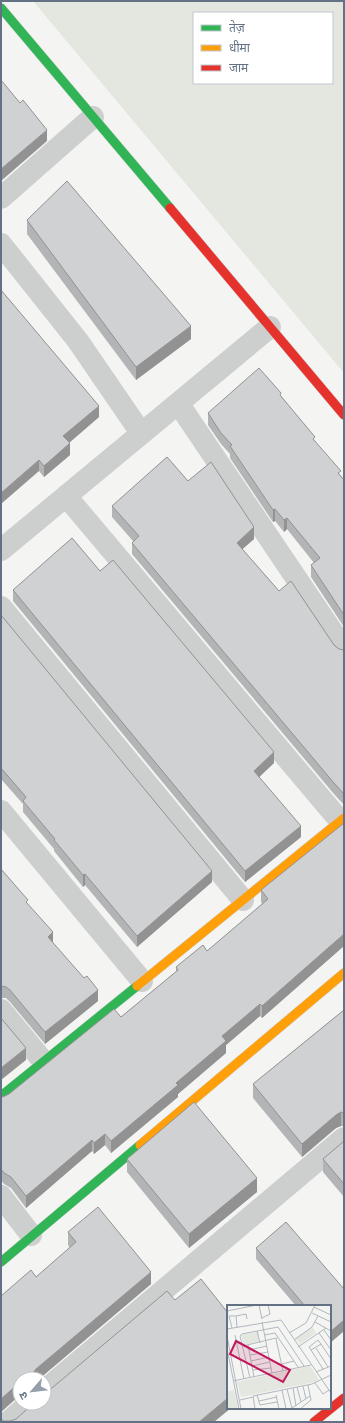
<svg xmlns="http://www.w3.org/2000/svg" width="345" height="1423" viewBox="0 0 345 1423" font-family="'DM Sans','Noto Sans Devanagari',sans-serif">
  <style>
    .green { fill: #e3e7e0; fill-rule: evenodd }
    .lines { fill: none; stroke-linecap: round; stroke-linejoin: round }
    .fast-casing { stroke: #cfd1d2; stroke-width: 10 }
    .slow-casing { stroke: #cfd1d2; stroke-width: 10 }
    .jam-casing { stroke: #cfd1d2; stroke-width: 10 }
    .street { stroke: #cdcfcf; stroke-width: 22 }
    .fast { stroke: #30b455; stroke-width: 9 }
    .slow { stroke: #ff9f0a; stroke-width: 9 }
    .jam { stroke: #e5322d; stroke-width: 9 }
    .wall { fill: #b3b4b5 }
    .shaded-wall { fill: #929293 }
    .building { fill: #d0d1d2; stroke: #929293 }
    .inset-road { fill: none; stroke: #b1b8bf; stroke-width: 1 }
    .view { fill: #c2185b; fill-opacity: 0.15; stroke: #c2185b; stroke-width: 2 }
    .inset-edge { fill: none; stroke: #627284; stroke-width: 2 }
  </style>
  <rect width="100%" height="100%" fill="#f4f4f2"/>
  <path class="green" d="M 33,1 L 344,1 L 344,373 ZM 194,13 L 332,13 L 332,83 L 194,83 Z"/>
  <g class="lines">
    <defs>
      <path id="fast" d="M 1,8 L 170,208
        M 1,1096 L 137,986
        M 1,1262 L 140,1145"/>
      <path id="slow" d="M 137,986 L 344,818
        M 140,1145 L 344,973"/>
      <path id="jam" d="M 170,208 L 344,415
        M 314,1422 L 344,1398"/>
    </defs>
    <use href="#fast" class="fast-casing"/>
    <use href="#slow" class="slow-casing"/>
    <use href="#jam" class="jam-casing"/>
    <path class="street" d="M 1,198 L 93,117
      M 1,244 L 78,341 L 141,433
      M 178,403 L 344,649
      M 66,496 L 340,821
      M 1,550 L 270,327
      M 1,607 L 243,900
      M 1,811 L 142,981
      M 1,1010 L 43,1061
      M 1,1196 L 31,1235
      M 44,1391 L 344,1138
      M 8,1422 L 30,1403"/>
    <use href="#fast" class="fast"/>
    <use href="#slow" class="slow"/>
    <use href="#jam" class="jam"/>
  </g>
  <path class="wall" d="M 27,220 L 191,339 L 136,380 L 27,234 Z
    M 1,290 L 99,417 L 69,443 L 70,455 L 44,477 L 39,471 Z
    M 281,396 L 344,480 L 344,627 L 311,577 L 311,565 L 314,563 L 287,529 L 284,532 L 275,521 L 273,522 L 230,458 L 230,454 L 221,444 L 208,425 L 208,413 Z
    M 188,481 L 254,539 L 242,549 L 279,591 L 334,645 L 339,649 L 344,650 L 344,805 L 334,794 L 132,554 L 132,543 L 133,541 L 112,517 L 112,506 Z
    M 100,571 L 274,763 L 259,777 L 301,837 L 245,882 L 13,601 L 13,590 Z
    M 1,615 L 212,882 L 137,947 L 85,885 L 83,887 L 54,851 L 54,849 L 23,812 L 23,804 L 1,779 Z
    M 1,869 L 28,905 L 53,944 L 98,1001 L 45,1044 L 10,1002 L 6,998 L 1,998 Z
    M 261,890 L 339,950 L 262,1018 L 260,1016 L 226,1045 L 226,1053 L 178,1094 L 178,1097 L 111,1153 L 105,1145 L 94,1154 L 92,1151 L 26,1208 L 11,1188 L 4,1184 L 1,1180 L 1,1096 L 3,1097 L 9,1094 L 121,1017 L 176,972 L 176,967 L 207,951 L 262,904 L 261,902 Z
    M 344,1010 L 344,1126 L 341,1126 L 336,1128 L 302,1157 L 253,1098 L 253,1084 Z
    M 344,1141 L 344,1197 L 323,1172 L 323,1159 Z
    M 127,1159 L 257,1192 L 189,1248 L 127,1172 Z
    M 68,1232 L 151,1284 L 39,1379 L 20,1379 L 20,1395 L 1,1412 L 1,1296 L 36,1277 L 70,1248 L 68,1245 Z
    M 256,1248 L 344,1289 L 344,1331 L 330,1343 L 330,1306 L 296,1306 L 256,1259 Z"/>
  <path class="shaded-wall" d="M 47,130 L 47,141 L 1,181 L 1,169 Z
    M 191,326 L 191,339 L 136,380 L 136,367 Z
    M 99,406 L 99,417 L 63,448 L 63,436 Z
    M 70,443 L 70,455 L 44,477 L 44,466 Z
    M 39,460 L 39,471 L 1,504 L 1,493 Z
    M 275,509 L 275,521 L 273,522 L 273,510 Z
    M 287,518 L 287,529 L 284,532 L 284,520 Z
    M 254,527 L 254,539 L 237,554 L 237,543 Z
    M 274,752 L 274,763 L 254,782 L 254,771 Z
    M 301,826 L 301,837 L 245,882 L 245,871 Z
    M 212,871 L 212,882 L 137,947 L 137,936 Z
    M 85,874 L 85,885 L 83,887 L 83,875 Z
    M 53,932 L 53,944 L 48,937 Z
    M 344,934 L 344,946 L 262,1018 L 262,1006 Z
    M 98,990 L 98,1001 L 45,1044 L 45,1032 Z
    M 260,1004 L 260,1016 L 226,1045 L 226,1053 L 178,1094 L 178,1097 L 111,1153 L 111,1141 L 176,1083 L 222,1036 Z
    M 26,1048 L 26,1060 L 1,1080 L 1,1068 Z
    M 341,1112 L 341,1126 L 336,1128 L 302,1157 L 302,1144 L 336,1115 Z
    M 105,1134 L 105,1145 L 94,1154 L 94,1143 Z
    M 92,1140 L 92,1151 L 26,1208 L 26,1196 Z
    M 257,1178 L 257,1192 L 189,1248 L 189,1234 Z
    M 151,1272 L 151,1284 L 39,1379 L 32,1379 L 32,1374 L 36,1369 Z
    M 344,1320 L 344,1331 L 330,1343 L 330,1332 Z
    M 20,1382 L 20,1395 L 1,1412 L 1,1399 Z
    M 228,1398 L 228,1408 L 231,1408 L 214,1422 L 199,1422 Z"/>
  <path class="building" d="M 1,80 L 20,103 L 23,100 L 47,130 L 1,169 Z
    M 67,181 L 191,326 L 136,367 L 27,220 Z
    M 1,290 L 99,406 L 63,436 L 70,443 L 44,466 L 39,460 L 1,493 Z
    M 259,368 L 281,393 L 280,395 L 315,437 L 313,439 L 341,471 L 338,473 L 344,480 L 344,615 L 311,565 L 320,558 L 287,518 L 284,520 L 275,509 L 273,510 L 230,446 L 232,445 L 221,433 L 208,413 Z
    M 167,457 L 188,481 L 211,462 L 254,527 L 237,543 L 279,591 L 291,581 L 334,645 L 339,649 L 344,650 L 344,794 L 334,783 L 132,543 L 139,536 L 112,506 Z
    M 72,538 L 100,571 L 113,560 L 274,752 L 254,771 L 301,826 L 245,871 L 13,590 Z
    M 1,615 L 212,871 L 137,936 L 85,874 L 83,875 L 54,840 L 55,839 L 23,801 L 26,797 L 1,768 Z
    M 344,823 L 344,934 L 262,1006 L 260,1004 L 222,1036 L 226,1041 L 176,1083 L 178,1085 L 111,1141 L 105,1134 L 94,1143 L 92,1140 L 26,1196 L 11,1177 L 4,1173 L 1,1169 L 1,1096 L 3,1097 L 9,1094 L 114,1009 L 121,1017 L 178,970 L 176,967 L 203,945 L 207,951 L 268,899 L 261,890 Z
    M 1,869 L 28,900 L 26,902 L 53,932 L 48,937 L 84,978 L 87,976 L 98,990 L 45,1032 L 10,990 L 6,987 L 1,986 Z
    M 344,1010 L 344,1113 L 341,1112 L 336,1115 L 302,1144 L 253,1084 Z
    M 1,1018 L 26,1048 L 1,1068 Z
    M 194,1102 L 257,1178 L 189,1234 L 127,1159 Z
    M 344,1141 L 344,1184 L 323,1159 Z
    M 98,1207 L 151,1272 L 36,1369 L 32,1374 L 32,1378 L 20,1379 L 20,1382 L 1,1399 L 1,1296 L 31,1270 L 36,1277 L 76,1242 L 68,1232 Z
    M 286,1222 L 344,1289 L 344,1320 L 330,1332 L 330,1306 L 305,1306 L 256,1248 Z
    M 201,1279 L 228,1313 L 228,1398 L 199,1422 L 1,1422 L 1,1419 L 4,1421 L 10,1421 L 16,1419 L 34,1403 L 44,1403 L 44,1390 L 47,1390 L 52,1388 L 167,1291 L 175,1300 Z"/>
  <g transform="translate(227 1305)">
    <rect width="104" height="104" fill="#f4f4f2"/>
    <path d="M 85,22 L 89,28 L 73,39 L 68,33 ZM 31,27 L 33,36 L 17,40 L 14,30 ZM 83,61 L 92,75 L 88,77 L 14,92 L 10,77 ZM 7,85 L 11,104 L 0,104 L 0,87 Z" fill="#e3e7e0"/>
    <path class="inset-road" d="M 32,0 L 35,14M 87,2 L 104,10M 0,6 L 30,0M 85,8 L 104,17M 35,13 L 43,9 L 41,0M 35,17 L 45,68M 88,17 L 104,26M 10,22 L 9,11 L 19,9 L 20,14M 5,23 L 2,11 L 9,11M 0,24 L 54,15 L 104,88M 97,25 L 104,35M 30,26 L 33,38M 62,28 L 79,18 L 88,0M 92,28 L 104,45M 8,30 L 17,74M 37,30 L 48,28 L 71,62M 0,31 L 14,104M 51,32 L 49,34 L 56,66M 67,35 L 85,22 L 91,11M 91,35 L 94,39 L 84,45 L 82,42 ZM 94,39 L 104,54M 21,40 L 27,72M 16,41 L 49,33M 71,42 L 99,23M 0,43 L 12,104M 89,43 L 101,62M 22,45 L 40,41M 84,45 L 96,64M 23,50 L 41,47M 24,56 L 42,52M 55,59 L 67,56M 25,61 L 43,57M 26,65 L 44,63M 89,67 L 104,61M 23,73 L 13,31 L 15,29 L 51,22 L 77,61M 6,76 L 84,60M 88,78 L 96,89 L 102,85M 76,81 L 79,94M 70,82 L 74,97M 66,83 L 69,101M 60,84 L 65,103 L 83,91M 55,85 L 59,104M 30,90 L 33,100 L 50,97M 49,90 L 52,104M 13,95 L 26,92M 32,96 L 50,92M 28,104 L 26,91 L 85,79 L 104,70M 73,104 L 84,95 L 81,80"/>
    <path class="view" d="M 9,36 L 63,65 L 56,77 L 3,49 Z"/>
    <rect width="104" height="104" class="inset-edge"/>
  </g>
  <rect width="345" height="1423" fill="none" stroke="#627284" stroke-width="4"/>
  <rect x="193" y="12" width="140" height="72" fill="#ffffff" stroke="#c0c7ce"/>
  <rect x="201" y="25" width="20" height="6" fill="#30b455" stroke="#c0c7ce"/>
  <text x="229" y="32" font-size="12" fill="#627284">तेज़</text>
  <rect x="201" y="45" width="20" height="6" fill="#ff9f0a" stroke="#c0c7ce"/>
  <text x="229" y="52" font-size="12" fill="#627284">धीमा</text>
  <rect x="201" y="65" width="20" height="6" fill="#e5322d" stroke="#c0c7ce"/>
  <text x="229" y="72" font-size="12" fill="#627284">जाम</text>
  <g transform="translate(32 1391) rotate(242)"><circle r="19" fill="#ffffff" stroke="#c0c7ce"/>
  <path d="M0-3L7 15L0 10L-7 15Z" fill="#95a0aa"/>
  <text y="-6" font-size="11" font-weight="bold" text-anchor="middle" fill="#627284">उ</text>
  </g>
</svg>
